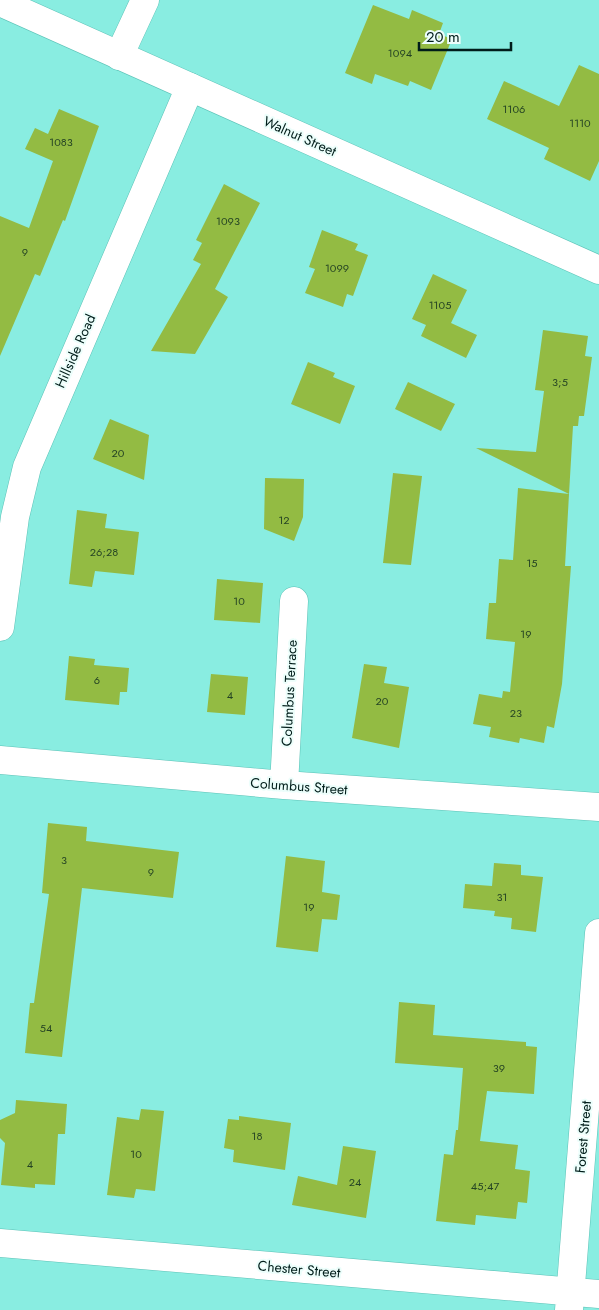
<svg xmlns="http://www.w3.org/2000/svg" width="599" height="1310" viewBox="0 0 599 1310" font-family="Jost,sans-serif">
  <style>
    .building { fill: #93bb43 }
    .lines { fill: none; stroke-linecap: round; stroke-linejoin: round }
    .street-casing { stroke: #5cc2b7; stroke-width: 29 }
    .secondary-casing { stroke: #5cc2b7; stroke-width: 29 }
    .street { stroke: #fff; stroke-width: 28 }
    .secondary { stroke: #fff; stroke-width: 28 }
    .labels { text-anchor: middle; stroke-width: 4; stroke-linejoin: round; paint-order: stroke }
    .number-label { font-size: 11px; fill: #254424 }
    .street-label { font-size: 14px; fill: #001d1a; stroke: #ecfefb }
  </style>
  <rect width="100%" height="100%" fill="#89ede1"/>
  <path class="building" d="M 373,5 L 409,19 L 412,10 L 443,23 L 439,34 L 452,39 L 431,90 L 410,81 L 408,86 L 375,74 L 372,84 L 345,73 Z
    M 579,65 L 599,74 L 599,161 L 590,181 L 544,159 L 549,148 L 487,119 L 504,81 L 559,106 Z
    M 59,109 L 99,126 L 65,221 L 63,220 L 40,276 L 35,274 L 0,356 L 0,216 L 29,228 L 53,161 L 25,149 L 35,128 L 48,134 Z
    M 224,184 L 260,203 L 215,289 L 228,297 L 195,354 L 151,351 L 201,264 L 193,260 L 202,243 L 196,240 Z
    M 322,230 L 358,244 L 355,250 L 368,255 L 353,296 L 347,294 L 343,307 L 305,293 L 315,269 L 309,267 Z
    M 433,274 L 467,290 L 451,323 L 477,335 L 466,358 L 421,336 L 426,325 L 412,319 Z
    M 543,330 L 588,336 L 585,356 L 592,357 L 584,416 L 579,416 L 578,426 L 573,426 L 569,494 L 476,448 L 536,452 L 544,391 L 535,390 Z
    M 308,362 L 335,373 L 333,377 L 355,386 L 340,424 L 291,404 Z
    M 408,382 L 455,404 L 441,431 L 395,409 Z
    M 110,419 L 149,435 L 144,480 L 93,459 Z
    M 393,473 L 422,476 L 411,565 L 383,563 Z
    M 265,478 L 304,479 L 303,517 L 294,541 L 264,529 Z
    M 518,488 L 569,494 L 565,566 L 571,566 L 562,684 L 554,728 L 547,726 L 544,743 L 520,738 L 519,743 L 489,737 L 491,727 L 473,724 L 479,694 L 502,698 L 503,691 L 510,692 L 515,642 L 486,639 L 489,603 L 496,603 L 499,559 L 513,560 Z
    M 77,510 L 107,514 L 105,528 L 139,532 L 134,575 L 95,571 L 92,587 L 69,584 Z
    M 217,579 L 263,583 L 260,623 L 214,620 Z
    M 69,656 L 95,659 L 94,665 L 129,668 L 127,692 L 120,692 L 119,705 L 65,700 Z
    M 364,664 L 387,667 L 384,683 L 409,687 L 399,748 L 352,738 Z
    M 211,674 L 248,677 L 245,715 L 207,712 Z
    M 48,823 L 87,827 L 86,841 L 179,852 L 173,898 L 82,888 L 62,1057 L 25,1053 L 30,1003 L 34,1003 L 49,894 L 42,893 Z
    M 286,856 L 325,861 L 322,892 L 340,895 L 337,920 L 322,919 L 318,952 L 276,947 Z
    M 494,863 L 521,865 L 521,875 L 543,877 L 536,932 L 511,929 L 512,918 L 494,916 L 495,911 L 463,908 L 465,884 L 492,886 Z
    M 399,1002 L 435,1005 L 433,1035 L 526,1042 L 526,1046 L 537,1047 L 534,1094 L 487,1091 L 480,1141 L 518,1145 L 515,1169 L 530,1171 L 527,1203 L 518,1202 L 516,1219 L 476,1215 L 475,1225 L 436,1221 L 444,1154 L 453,1155 L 456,1130 L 458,1130 L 463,1068 L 395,1063 Z
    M 16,1100 L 67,1104 L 65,1134 L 58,1134 L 55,1185 L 35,1184 L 35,1188 L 1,1185 L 5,1143 L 0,1138 L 0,1120 L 15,1113 Z
    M 141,1109 L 164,1111 L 155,1191 L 136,1189 L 134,1198 L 107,1195 L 117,1117 L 139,1120 Z
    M 239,1116 L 291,1123 L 285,1170 L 233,1162 L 234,1150 L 224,1148 L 228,1119 L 239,1120 Z
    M 343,1146 L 376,1151 L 366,1218 L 292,1205 L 298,1176 L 337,1185 Z"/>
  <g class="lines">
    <defs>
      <path id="street" d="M 119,56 L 145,0
        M 0,627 L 15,517 L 27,467 L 190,87
        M 0,760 L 284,785 L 599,807
        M 284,785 L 294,601
        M 0,1243 L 599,1294
        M 569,1310 L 599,933"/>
      <path id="secondary" d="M 0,2 L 599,270"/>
    </defs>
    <use href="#street" class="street-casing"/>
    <use href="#secondary" class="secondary-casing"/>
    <use href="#street" class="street"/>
    <use href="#secondary" class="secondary"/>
  </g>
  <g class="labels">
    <g class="number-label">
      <text x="400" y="57">1094</text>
      <text x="514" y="113">1106</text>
      <text x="580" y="127">1110</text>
      <text x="61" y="146">1083</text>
      <text x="228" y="225">1093</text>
      <text x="25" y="256">9</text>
      <text x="337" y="272">1099</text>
      <text x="440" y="309">1105</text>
      <text x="560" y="386">3;5</text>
      <text x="118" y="457">20</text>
      <text x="284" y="524">12</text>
      <text x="104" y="556">26;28</text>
      <text x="532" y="567">15</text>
      <text x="239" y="605">10</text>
      <text x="526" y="638">19</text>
      <text x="97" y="684">6</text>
      <text x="230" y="699">4</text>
      <text x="382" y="705">20</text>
      <text x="516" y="717">23</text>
      <text x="64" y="864">3</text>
      <text x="151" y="876">9</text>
      <text x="502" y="901">31</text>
      <text x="309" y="911">19</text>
      <text x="46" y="1032">54</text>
      <text x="499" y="1072">39</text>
      <text x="257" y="1140">18</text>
      <text x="136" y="1158">10</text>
      <text x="30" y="1168">4</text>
      <text x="355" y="1186">24</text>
      <text x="485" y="1190">45;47</text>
    </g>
    <g class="street-label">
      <text transform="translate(300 136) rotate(24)" y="5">Walnut Street</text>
      <text transform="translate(75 351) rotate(-66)" y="5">Hillside Road</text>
      <text transform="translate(289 693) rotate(-87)" y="5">Columbus Terrace</text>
      <text transform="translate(299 786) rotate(4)" y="5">Columbus Street</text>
      <text transform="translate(583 1137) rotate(-85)" y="5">Forest Street</text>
      <text transform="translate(299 1269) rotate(5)" y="5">Chester Street</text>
    </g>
  </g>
  <path d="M419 42v8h92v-8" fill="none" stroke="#001d1a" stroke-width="2.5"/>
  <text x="426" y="42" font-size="15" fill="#001d1a" stroke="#ecfefb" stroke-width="4" paint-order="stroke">20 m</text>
</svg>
